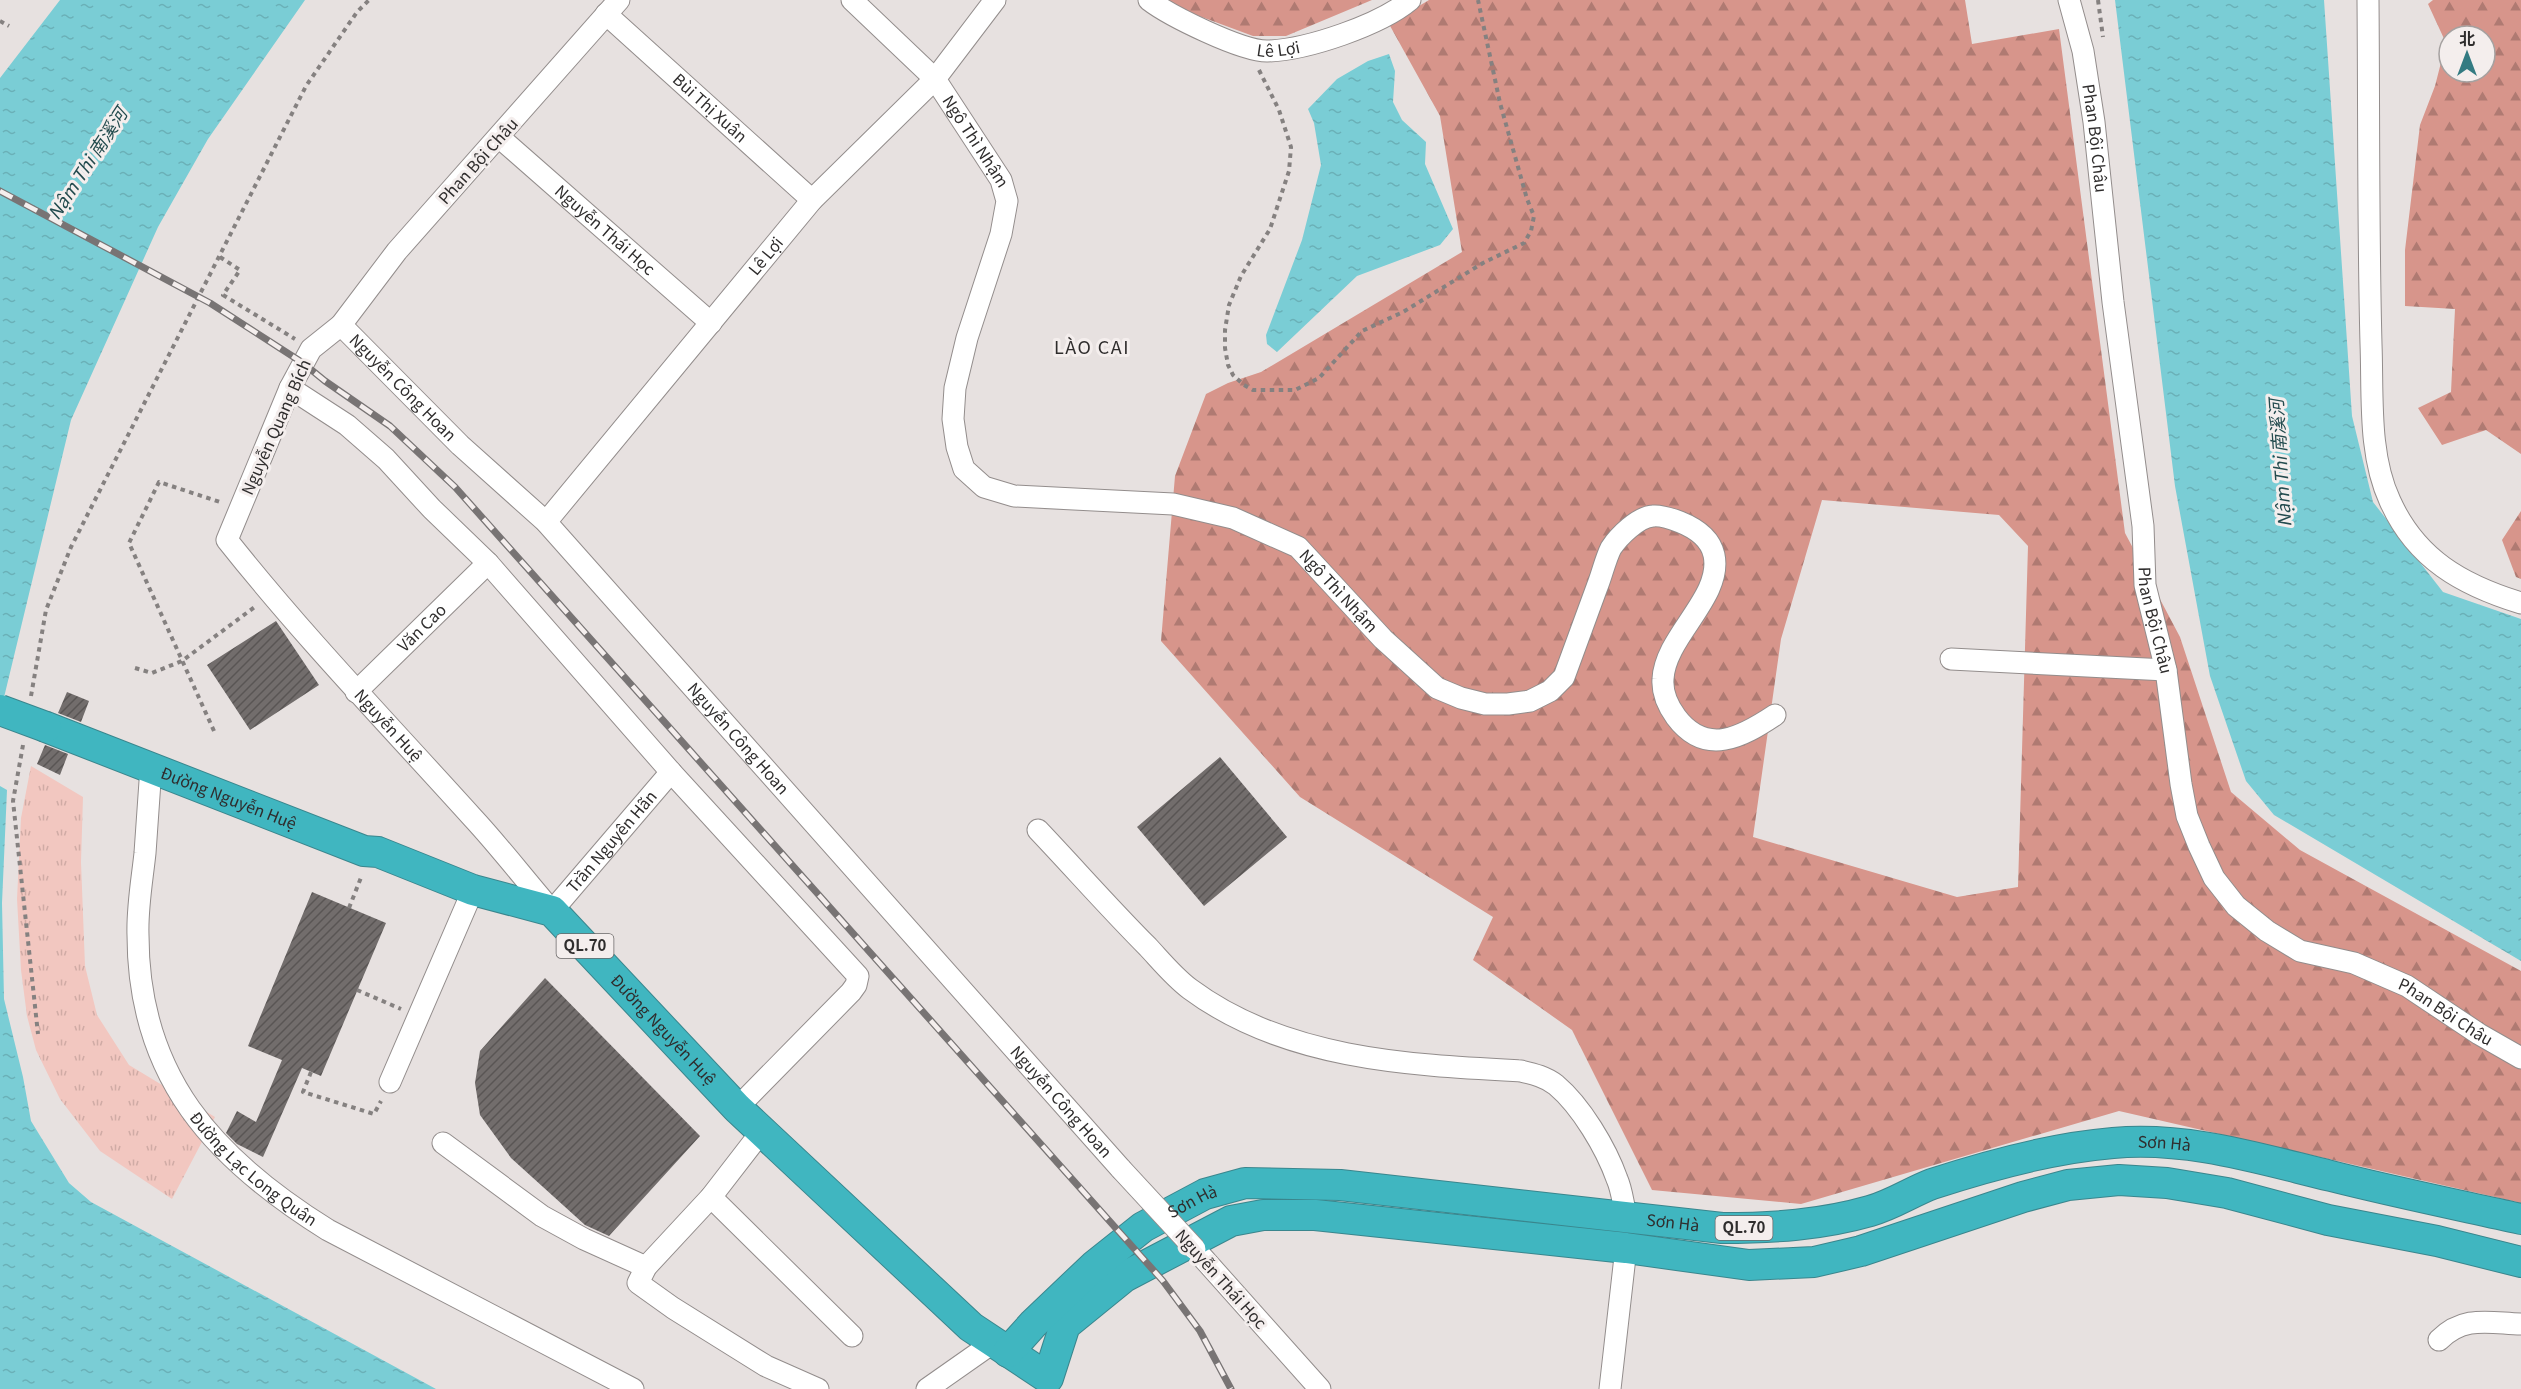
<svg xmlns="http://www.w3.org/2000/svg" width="2521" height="1389" viewBox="0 0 2521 1389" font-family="Georgia,'Noto Sans SC',serif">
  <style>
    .forest { fill: url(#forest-firs); fill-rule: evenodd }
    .park { fill: url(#park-tufts) }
    .water { fill: url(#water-ripples) }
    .building { fill: url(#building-hatch) }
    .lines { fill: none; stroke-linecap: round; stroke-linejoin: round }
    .minor-casing { stroke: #938d8c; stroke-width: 23 }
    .highway-casing { stroke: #3a868d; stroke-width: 32 }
    .path { stroke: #858180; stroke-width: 4; stroke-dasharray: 4.5 4.5; stroke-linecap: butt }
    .minor { stroke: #fff; stroke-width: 21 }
    .highway { stroke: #40b6c0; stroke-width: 30 }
    .rail-casing { stroke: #787474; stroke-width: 7 }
    .rail { stroke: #f4eeed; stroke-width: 4.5; stroke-dasharray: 14; stroke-linecap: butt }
    .minor-bridge-casing { stroke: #938d8c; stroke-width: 23; stroke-linecap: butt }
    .highway-bridge-casing { stroke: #3a868d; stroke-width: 32; stroke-linecap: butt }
    .minor-bridge { stroke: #fff; stroke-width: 21 }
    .highway-bridge { stroke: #40b6c0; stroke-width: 30 }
    .labels { text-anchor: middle; stroke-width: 6; stroke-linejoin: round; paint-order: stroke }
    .shield { fill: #f4eeed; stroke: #6a6767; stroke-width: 1.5 }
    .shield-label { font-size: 15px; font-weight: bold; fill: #2f2d2d }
    .street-label { font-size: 16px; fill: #2f2d2d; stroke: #f4eeed }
    .water-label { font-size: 18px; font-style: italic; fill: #234b4e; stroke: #f4eeed }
    .neighbourhood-label { font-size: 18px; letter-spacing: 1.5px; fill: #2f2d2d; stroke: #f4eeed }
  </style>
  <defs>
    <pattern id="forest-firs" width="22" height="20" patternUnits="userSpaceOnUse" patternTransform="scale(1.5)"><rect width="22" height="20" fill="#d7958b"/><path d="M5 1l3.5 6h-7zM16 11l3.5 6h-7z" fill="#af7a72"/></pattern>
    <pattern id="park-tufts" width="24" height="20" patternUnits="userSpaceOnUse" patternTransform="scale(1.5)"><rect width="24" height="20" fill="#f2c7c0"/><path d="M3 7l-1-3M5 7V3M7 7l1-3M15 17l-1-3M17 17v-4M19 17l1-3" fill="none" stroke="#d0aba5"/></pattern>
    <pattern id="water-ripples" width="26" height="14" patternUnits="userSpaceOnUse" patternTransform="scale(1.5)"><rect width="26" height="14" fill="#7acdd5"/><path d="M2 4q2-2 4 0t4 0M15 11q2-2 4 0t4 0" fill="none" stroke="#6ab0b7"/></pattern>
    <pattern id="building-hatch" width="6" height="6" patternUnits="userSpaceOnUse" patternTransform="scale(1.5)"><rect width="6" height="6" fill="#726d6c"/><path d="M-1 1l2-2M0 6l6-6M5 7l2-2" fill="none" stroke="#595554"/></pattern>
  </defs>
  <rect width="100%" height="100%" fill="#e7e1e0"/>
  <path class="forest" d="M 1164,0 L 1372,0 L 1286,36 L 1253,36 L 1172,6 Z
    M 1429,0 L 1965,0 L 1972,44 L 2059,29 L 2125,533 L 2180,637 L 2231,792 L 2300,850 L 2521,971 L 2521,1203 L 2119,1111 L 1801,1204 L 1652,1190 L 1572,1030 L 1473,960 L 1493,917 L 1300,797 L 1161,641 L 1175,476 L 1206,394 L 1228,383 L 1261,372 L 1462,252 L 1440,116 L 1389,24 ZM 1822,500 L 1999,515 L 2028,546 L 2018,887 L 1957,897 L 1753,837 L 1781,639 Z
    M 2433,0 L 2521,0 L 2521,454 L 2486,430 L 2442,445 L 2418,408 L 2451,392 L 2455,309 L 2405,306 L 2405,250 L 2420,125 L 2435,86 L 2446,43 L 2428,4 ZM 2449,36 L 2485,36 L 2485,72 L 2449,72 Z
    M 2521,511 L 2521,579 L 2516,577 L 2502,540 Z"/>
  <path class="park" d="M 31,766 L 83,797 L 81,862 L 85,966 L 97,1015 L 129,1065 L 215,1117 L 172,1199 L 100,1151 L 60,1099 L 36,1050 L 27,1016 L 21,970 L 17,899 L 21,818 Z"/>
  <path class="water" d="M 60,0 L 305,0 L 208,139 L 158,227 L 71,420 L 0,714 L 0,78 Z
    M 2115,0 L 2324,0 L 2352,416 L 2373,502 L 2443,592 L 2521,619 L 2521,961 L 2274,815 L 2246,781 L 2210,676 L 2175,486 Z
    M 1389,54 L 1395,71 L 1393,102 L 1402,120 L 1426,142 L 1425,164 L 1453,229 L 1440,245 L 1357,276 L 1277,352 L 1267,344 L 1266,335 L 1302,240 L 1321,165 L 1314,123 L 1308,109 L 1337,79 L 1368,61 Z
    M 0,786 L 7,790 L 2,903 L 4,999 L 23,1077 L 31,1121 L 69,1183 L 91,1202 L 436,1389 L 0,1389 Z"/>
  <path class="building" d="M 276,621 L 319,685 L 250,730 L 207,665 Z
    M 67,692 L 89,701 L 81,722 L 58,713 Z
    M 45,745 L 68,754 L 60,775 L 37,764 Z
    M 1220,757 L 1287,837 L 1204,906 L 1137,827 Z
    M 312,892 L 386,923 L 321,1076 L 302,1068 L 263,1157 L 237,1144 L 226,1133 L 237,1111 L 256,1122 L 282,1060 L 248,1046 Z
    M 545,978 L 700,1136 L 609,1236 L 585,1225 L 511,1158 L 480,1115 L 475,1083 L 480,1051 Z"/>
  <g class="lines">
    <defs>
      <g id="minor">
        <path id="s1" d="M 619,0 L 397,251 L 341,325 L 311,349 L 290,388 L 227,540 C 304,637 389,725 472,817 C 500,847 525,880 552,911 L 671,772"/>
        <path id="s2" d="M 852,0 L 935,79 L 1001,180 L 1007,201 L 1001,234 L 967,338 L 955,388 L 953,419 L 957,447 L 964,469 L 984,487 L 1014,496 L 1173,504 L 1233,518 L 1298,547 L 1383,639 L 1437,688 L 1461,698 L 1485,704 L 1508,704 L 1530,701 L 1550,691 L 1564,677 C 1575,647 1586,617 1597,587 C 1602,575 1605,560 1611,548 C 1619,536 1638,517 1653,516 C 1661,515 1672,519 1680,522 C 1695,528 1710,537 1714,555 C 1723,597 1665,636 1663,679 C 1662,692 1668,706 1676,717 C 1706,757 1742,737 1775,715"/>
        <path id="s3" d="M 1149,0 C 1170,16 1241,51 1267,51 C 1307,50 1380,25 1410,0"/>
        <path id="s4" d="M 2069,0 L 2083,51 L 2094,122 L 2113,302 L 2143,526 L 2145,585 L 2166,670 L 2181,784 L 2187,816 L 2199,846 L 2214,878 L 2236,906 L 2267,931 L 2300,951 L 2354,963 L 2407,986 L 2479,1034 L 2521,1058"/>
        <path d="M 2368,0 C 2369,115 2368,230 2371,344 C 2373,395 2368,454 2390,501 C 2416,559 2462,585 2521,603"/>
        <path id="s5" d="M 606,14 L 812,200"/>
        <path id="s6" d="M 499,137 L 711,323"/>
        <path id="s7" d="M 341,325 L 460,445 L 546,522 L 1121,1169"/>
        <path d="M 290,388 L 347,425 L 386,459 L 432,509 L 488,563 L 671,772 L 858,976 L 856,985 L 851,992 L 737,1108"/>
        <path id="s8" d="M 546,522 L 812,200 L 935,79 L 995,0"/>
        <path d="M 1951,659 L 2166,670"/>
        <path id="s9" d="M 356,692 L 488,563"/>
        <path id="s10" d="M 151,767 C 149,796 147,825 145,853 C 142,881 137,908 138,935 C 138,1077 214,1159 328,1230 L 633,1389"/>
        <path d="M 1038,830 C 1075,869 1110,909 1148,947 C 1161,961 1174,977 1190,989 C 1284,1059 1408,1065 1521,1071 C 1534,1074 1546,1077 1556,1085 C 1581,1106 1606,1148 1617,1179 C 1622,1190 1623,1204 1626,1215"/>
        <path d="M 390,1082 L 473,890"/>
        <path d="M 762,1131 L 711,1197 L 646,1267 L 638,1283 L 673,1308 L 766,1366 L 818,1389"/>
        <path d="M 443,1143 L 542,1216 L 584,1239 L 646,1267"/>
        <path d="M 711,1197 L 852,1336"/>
        <path d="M 1195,1249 L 1320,1389"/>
        <path d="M 2439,1340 C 2464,1315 2489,1323 2521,1324"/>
        <path d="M 927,1389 L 994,1342"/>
        <path d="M 1610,1389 L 1626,1248"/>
      </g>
      <g id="highway">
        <path id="s11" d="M 46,727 L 364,851 L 378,852 L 473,890 L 552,911 L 737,1108 L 971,1327 L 1048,1378 L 1065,1325 L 1124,1277 L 1231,1221 L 1263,1215 L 1315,1215 L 1626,1248 L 1749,1265 L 1814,1262 L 1861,1251 L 2023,1197 L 2068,1185 L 2119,1180 L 2167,1183 L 2227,1193 L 2328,1220 L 2437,1241 L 2521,1262"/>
        <path id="s12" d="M 1008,1352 L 1034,1323 L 1094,1266 L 1143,1227 L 1205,1194 L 1245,1183 L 1340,1185 L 1722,1228 C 1773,1228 1821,1225 1870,1211 C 1892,1205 1911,1192 1932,1184 C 1990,1165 2052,1148 2113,1143 C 2187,1136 2260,1159 2331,1176 C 2394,1192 2458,1205 2521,1219"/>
      </g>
    </defs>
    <use href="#minor" class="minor-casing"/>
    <use href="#highway" class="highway-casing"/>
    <path class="path" d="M 2098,0 L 2103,37
      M 0,21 L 9,26
      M 1259,70 L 1279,110 L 1291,147 L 1289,171 L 1270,229 L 1241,276 L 1229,305 L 1225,330 L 1225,348 L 1228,365 L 1233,375 L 1244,385 L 1253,390 L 1295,390 L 1319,378 L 1362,331 L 1403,312 L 1483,263 L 1524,243 L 1531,231 L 1534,216 L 1527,199 L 1500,103 L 1478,0
      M 220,257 L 240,270 L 223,295 L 295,339
      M 135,668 L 152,673 L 182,661 L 256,606
      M 31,696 L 46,610 L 71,547 L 306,86 L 357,12 L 369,0
      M 214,731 L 129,543 L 159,482 L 220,502
      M 23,745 L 13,801 L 38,1034
      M 349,908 L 362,875
      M 357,990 L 401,1009
      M 311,1072 L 303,1092 L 374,1114 L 381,1101"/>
    <use href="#minor" class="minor"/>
    <use href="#highway" class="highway"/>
    <defs>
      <path id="rail" d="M 0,191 L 210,303 L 303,363 L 325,381 L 390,426 L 455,487 L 1163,1281 L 1200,1331 L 1231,1389"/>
    </defs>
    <use href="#rail" class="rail-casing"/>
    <use href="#rail" class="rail"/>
    <defs>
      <path id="minor-bridge" d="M 1121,1169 L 1195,1249"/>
      <path id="highway-bridge" d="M 0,710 L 46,727"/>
    </defs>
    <use href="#minor-bridge" class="minor-bridge-casing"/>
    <use href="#highway-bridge" class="highway-bridge-casing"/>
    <use href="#minor-bridge" class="minor-bridge"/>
    <use href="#highway-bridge" class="highway-bridge"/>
  </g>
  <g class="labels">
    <g class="shield">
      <rect x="556.5" y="934" width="57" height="24" rx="4.5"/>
      <rect x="1715.5" y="1216" width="57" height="24" rx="4.5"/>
    </g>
    <g class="shield-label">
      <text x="585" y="951">QL.70</text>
      <text x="1744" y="1233">QL.70</text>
    </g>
    <g class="street-label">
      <text dy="6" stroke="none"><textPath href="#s3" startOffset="141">Lê Lợi</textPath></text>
      <text dy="6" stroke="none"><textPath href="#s5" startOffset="140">Bùi Thị Xuân</textPath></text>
      <text dy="6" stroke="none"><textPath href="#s4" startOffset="141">Phan Bội Châu</textPath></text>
      <text dy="6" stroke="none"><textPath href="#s2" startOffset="189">Ngô Thì Nhậm</textPath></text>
      <text transform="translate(478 161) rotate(-48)" y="6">Phan Bội Châu</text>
      <text dy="6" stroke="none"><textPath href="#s6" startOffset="141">Nguyễn Thái Học</textPath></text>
      <text dy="6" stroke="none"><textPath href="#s8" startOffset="345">Lê Lợi</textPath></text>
      <text dy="6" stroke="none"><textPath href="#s7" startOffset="88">Nguyễn Công Hoan</textPath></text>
      <text transform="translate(276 427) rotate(-66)" y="6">Nguyễn Quang Bích</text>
      <text dy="6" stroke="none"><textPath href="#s2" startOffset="944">Ngô Thì Nhậm</textPath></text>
      <text dy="6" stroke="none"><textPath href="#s4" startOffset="627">Phan Bội Châu</textPath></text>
      <text dy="6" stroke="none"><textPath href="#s9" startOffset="92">Văn Cao</textPath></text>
      <text dy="6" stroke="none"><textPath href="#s1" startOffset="921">Nguyễn Huệ</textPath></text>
      <text dy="6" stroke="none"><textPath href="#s7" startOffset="574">Nguyễn Công Hoan</textPath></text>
      <text dy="6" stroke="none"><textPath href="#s11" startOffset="196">Đường Nguyễn Huệ</textPath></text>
      <text dy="6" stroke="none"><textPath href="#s1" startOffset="1260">Trần Nguyên Hãn</textPath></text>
      <text dy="6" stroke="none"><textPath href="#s4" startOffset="1167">Phan Bội Châu</textPath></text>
      <text dy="6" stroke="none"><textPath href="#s11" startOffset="702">Đường Nguyễn Huệ</textPath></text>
      <text dy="6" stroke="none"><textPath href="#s7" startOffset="1060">Nguyễn Công Hoan</textPath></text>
      <text dy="6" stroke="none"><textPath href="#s12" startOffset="1230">Sơn Hà</textPath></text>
      <text dy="6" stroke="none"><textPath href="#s10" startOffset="441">Đường Lạc Long Quân</textPath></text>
      <text dy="6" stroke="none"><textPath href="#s12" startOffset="240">Sơn Hà</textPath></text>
      <text dy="6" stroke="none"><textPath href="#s12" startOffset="726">Sơn Hà</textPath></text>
      <text transform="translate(1221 1279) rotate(48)" y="6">Nguyễn Thái Học</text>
    </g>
    <g class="water-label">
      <text transform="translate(88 164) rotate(-57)" y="6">Nậm Thi 南溪河</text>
      <text transform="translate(2281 463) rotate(-94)" y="6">Nậm Thi 南溪河</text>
    </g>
    <g class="neighbourhood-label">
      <text x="1092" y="354">LÀO CAI</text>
    </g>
  </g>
  <g transform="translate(2467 54)"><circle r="28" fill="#f4eeed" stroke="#a5a1a0" stroke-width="1.5"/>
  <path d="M0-4.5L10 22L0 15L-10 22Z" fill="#337b82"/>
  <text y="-9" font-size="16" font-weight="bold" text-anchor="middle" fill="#2f2d2d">北</text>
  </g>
</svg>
